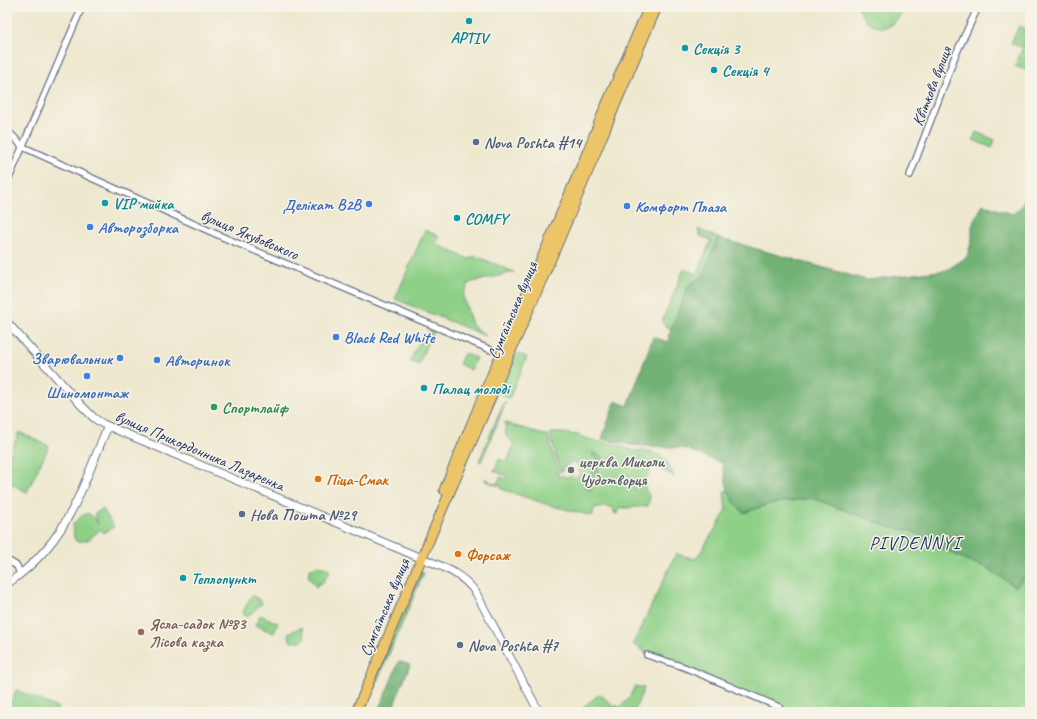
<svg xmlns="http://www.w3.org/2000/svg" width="1037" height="719" viewBox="0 0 1037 719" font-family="Caveat,sans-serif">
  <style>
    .green { fill: #8ed087; stroke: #548072 }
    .forest { fill: #72b274; stroke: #467069 }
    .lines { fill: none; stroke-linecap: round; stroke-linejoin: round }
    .minor-casing { stroke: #657086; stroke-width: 8 }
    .tertiary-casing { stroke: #657086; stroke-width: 9 }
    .primary-casing { stroke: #657086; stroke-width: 11 }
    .minor { stroke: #fff; stroke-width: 5.5 }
    .tertiary { stroke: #fff; stroke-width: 7 }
    .primary { stroke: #edc569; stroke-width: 9 }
    .culture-dot { fill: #0f9aa8; stroke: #f7f3e8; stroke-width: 1.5 }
    .service-dot { fill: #5c6f8a; stroke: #f7f3e8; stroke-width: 1.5 }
    .shop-dot { fill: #3f7fe0; stroke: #f7f3e8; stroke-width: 1.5 }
    .leisure-dot { fill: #2e9e5b; stroke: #f7f3e8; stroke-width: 1.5 }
    .worship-dot { fill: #6b7280; stroke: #f7f3e8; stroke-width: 1.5 }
    .food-dot { fill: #e8710a; stroke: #f7f3e8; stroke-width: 1.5 }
    .education-dot { fill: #8d6e63; stroke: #f7f3e8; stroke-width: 1.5 }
    .labels { text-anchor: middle; stroke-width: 3; stroke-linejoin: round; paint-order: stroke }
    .culture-label { font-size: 16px; font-weight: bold; fill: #0d838f; stroke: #f7f3e8; text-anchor: start }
    .street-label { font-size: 16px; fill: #1b2f5e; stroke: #f7f3e8 }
    .service-label { font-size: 16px; font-weight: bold; fill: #4e5e75; stroke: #f7f3e8; text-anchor: start }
    .shop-label { font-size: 16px; font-weight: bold; fill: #366cbe; stroke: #f7f3e8; text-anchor: start }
    .leisure-label { font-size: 16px; font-weight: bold; fill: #27864d; stroke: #f7f3e8; text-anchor: start }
    .worship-label { font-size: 16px; font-weight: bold; fill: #5b616d; stroke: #f7f3e8; text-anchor: start }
    .food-label { font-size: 16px; font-weight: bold; fill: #c56008; stroke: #f7f3e8; text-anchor: start }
    .education-label { font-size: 16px; font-weight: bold; fill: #785e54; stroke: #f7f3e8; text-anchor: start }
    .quarter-label { font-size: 18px; letter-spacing: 1px; fill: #1b2f5e; stroke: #f7f3e8 }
  </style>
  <rect width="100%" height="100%" fill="#f7f3e8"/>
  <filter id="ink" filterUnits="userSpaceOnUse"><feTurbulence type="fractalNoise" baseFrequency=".025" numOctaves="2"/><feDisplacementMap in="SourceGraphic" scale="8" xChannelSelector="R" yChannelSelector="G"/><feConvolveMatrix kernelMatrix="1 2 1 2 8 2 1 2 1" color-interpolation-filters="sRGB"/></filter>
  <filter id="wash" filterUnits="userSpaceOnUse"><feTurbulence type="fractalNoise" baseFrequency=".012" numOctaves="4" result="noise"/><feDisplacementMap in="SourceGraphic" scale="16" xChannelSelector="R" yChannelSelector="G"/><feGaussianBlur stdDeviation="0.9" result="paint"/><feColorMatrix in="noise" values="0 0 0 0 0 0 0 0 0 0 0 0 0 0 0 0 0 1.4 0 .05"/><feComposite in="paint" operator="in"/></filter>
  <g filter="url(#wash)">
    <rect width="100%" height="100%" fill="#eee8cf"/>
    <path class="green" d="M 859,7 L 904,7 C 902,13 899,19 894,23 C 880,34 862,22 859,7 Z
      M 1019,26 L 1029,30 L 1021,47 L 1011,43 Z
      M 1025,42 L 1030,44 L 1030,62 L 1026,70 L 1015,66 Z
      M 976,132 L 995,140 L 992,148 L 973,140 Z
      M 698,229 L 718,238 L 702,277 L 689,285 L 671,329 L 664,325 L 662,321 L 684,269 L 697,274 L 711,240 L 700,236 Z
      M 425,230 L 439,236 L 436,244 L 468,259 L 476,256 L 514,272 L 469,283 L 463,296 L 472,325 L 486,336 L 395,299 Z
      M 432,328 L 434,329 L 432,337 L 430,337 L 419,363 L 417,364 L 410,361 L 417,346 Z
      M 464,353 L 476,358 L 471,370 L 459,364 Z
      M 516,353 L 527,357 L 509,399 L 499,393 Z
      M 504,402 L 506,402 L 481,462 L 479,461 Z
      M 505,422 C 511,425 516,427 523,428 C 532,430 538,435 548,435 L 559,477 L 564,475 L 566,478 L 571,476 L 575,478 L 580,474 C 580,468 579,463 572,462 L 562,468 L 563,471 L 560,472 L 550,433 L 562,433 L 577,435 L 595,441 L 618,445 L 634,451 L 642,450 L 650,451 L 659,455 L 667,462 L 674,476 L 674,477 L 673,475 L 652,466 C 647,481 639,481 650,497 L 648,506 L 625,508 L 620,507 L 617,514 L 614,513 L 614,508 L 602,506 L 601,508 L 595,507 L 592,516 L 549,505 L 501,489 L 502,487 L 486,481 L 484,479 L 489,480 L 489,482 L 497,484 L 500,477 L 506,479 L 507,476 L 494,471 L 499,459 L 507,462 L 514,444 L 506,436 Z
      M 19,432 L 49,446 L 27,492 L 7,482 L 7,462 Z
      M 724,491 L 728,491 L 735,503 L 744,513 L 769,504 L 812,498 L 890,527 L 912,531 L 929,542 L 971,562 L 986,567 L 1016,587 L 1030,569 L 1030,712 L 777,712 L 779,708 L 646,653 L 633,644 L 676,554 L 696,559 L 726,512 Z
      M 103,509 L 114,527 L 104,533 L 101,529 L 88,540 L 77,542 L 74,538 L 73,524 L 83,515 L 88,513 L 93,517 L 98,524 L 94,514 Z
      M 316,566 L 328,568 L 330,572 L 322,583 L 318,584 L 316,587 L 308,576 L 311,568 Z
      M 252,595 L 261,601 L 262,604 C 255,608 253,613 247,617 L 242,614 Z
      M 260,615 L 278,623 L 274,633 L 255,625 Z
      M 302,627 L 305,638 L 301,641 L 291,642 L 288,633 Z
      M 635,686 L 644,688 L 634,712 L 594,712 L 600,708 L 598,704 L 586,711 L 583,707 L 600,694 L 614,707 L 617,705 L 619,708 L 629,698 Z
      M 16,690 L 58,708 L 56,712 L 7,712 Z"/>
    <path class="forest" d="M 1030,175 L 1030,569 L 1016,587 L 986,567 L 971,562 L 929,542 L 912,531 L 890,527 L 812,498 L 769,504 L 744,513 L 735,503 L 728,491 L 722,463 L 683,448 L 631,445 L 602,439 L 615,401 L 628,406 L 653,337 L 668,342 L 671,329 L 689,285 L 702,277 L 718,238 L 867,280 L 947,270 L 967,257 L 972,239 L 972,226 L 983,204 L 999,210 L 1013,214 C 1020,209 1027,197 1028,188 C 1029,183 1028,180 1030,175 Z
      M 594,453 L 601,456 L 602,459 L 590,490 L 586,488 L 597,457 L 593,456 L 592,454 Z
      M 419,571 L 424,573 L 364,712 L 359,712 Z
      M 399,661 L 410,665 L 391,712 L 378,712 Z"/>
  </g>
  <g filter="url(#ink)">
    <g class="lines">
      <defs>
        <path id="minor" d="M 7,130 L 23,147 L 225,238 L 491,350
          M 910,175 L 955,56 L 978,7
          M 7,183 L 82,7
          M 7,560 L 17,566 L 20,574
          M 647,655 L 684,667 L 779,707 L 777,712"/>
        <path id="tertiary" d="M 7,322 L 81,405 L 94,418 L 103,424 L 416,556 C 438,565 462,572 476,593 L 539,712
          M 7,584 C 20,575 36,561 46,549 C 76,515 90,467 108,426"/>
        <path id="primary" d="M 444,490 L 493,372 L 587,153 L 604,110 L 649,7
          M 356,712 C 422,556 489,400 557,245 C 591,166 622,86 657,7"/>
      </defs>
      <use href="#minor" class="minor-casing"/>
      <use href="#tertiary" class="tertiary-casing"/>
      <use href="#primary" class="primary-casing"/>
      <use href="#minor" class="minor"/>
      <use href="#tertiary" class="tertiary"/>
      <use href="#primary" class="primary"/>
    </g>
  </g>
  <g class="culture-dot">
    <circle cx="469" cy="21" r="4"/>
    <circle cx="685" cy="48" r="4"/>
    <circle cx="714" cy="70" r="4"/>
    <circle cx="105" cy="203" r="4"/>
    <circle cx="457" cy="218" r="4"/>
    <circle cx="424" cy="388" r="4"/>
    <circle cx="183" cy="578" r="4"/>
  </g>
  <g class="service-dot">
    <circle cx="476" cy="142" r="4"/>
    <circle cx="242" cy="514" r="4"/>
    <circle cx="460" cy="645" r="4"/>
  </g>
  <g class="shop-dot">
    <circle cx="369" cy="204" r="4"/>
    <circle cx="627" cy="206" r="4"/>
    <circle cx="90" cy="227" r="4"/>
    <circle cx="336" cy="337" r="4"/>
    <circle cx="120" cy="358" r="4"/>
    <circle cx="157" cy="360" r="4"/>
    <circle cx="87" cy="376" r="4"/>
  </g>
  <circle class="leisure-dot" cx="214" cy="407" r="4"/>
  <circle class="worship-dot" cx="571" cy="470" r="4"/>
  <g class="food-dot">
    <circle cx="318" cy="479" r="4"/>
    <circle cx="458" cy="554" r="4"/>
  </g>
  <circle class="education-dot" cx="141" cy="632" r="4"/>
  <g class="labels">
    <g class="culture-label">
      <text x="469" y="43" text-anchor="middle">APTIV</text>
      <text x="693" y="54">Секція 3</text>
      <text x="722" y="76">Секція 4</text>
      <text x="113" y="209">VIP мийка</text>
      <text x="465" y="224">COMFY</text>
      <text x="432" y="394">Палац молоді</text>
      <text x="191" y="584">Теплопункт</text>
    </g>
    <g class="street-label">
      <text transform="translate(931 86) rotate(-69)" y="6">Квіткова вулиця</text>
      <text transform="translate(250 234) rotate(23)" y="6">вулиця Якубовського</text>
      <text transform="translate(512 310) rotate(-67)" y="6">Сумгаїтська вулиця</text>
      <text transform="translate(200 450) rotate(23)" y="6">вулиця Прикордонника Лазаренка</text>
      <text transform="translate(384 607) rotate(-67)" y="6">Сумгаїтська вулиця</text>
    </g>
    <g class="service-label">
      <text x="484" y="148">Nova Poshta #14</text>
      <text x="250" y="520">Нова Пошта №29</text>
      <text x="468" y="651">Nova Poshta #7</text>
    </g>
    <g class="shop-label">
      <text x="361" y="210" text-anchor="end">Делікат B2B</text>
      <text x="635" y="212">Комфорт Плаза</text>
      <text x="98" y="233">Авторозборка</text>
      <text x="344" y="343">Black Red White</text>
      <text x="112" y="364" text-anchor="end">Зварювальник</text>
      <text x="165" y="366">Авторинок</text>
      <text x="87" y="398" text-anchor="middle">Шиномонтаж</text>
    </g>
    <g class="leisure-label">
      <text x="222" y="413">Спортлайф</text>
    </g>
    <g class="worship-label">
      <text x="579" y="467">церква Миколи<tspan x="579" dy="18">Чудотворця</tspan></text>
    </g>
    <g class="food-label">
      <text x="326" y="485">Піца-Смак</text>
      <text x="466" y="560">Форсаж</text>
    </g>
    <g class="education-label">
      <text x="149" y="629">Ясла-садок №83<tspan x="149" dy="18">Лісова казка</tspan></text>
    </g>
    <g class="quarter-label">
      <text x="915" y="549">PIVDENNYI</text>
    </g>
  </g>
  <rect width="1037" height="719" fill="none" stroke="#f7f3e8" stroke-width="24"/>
</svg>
